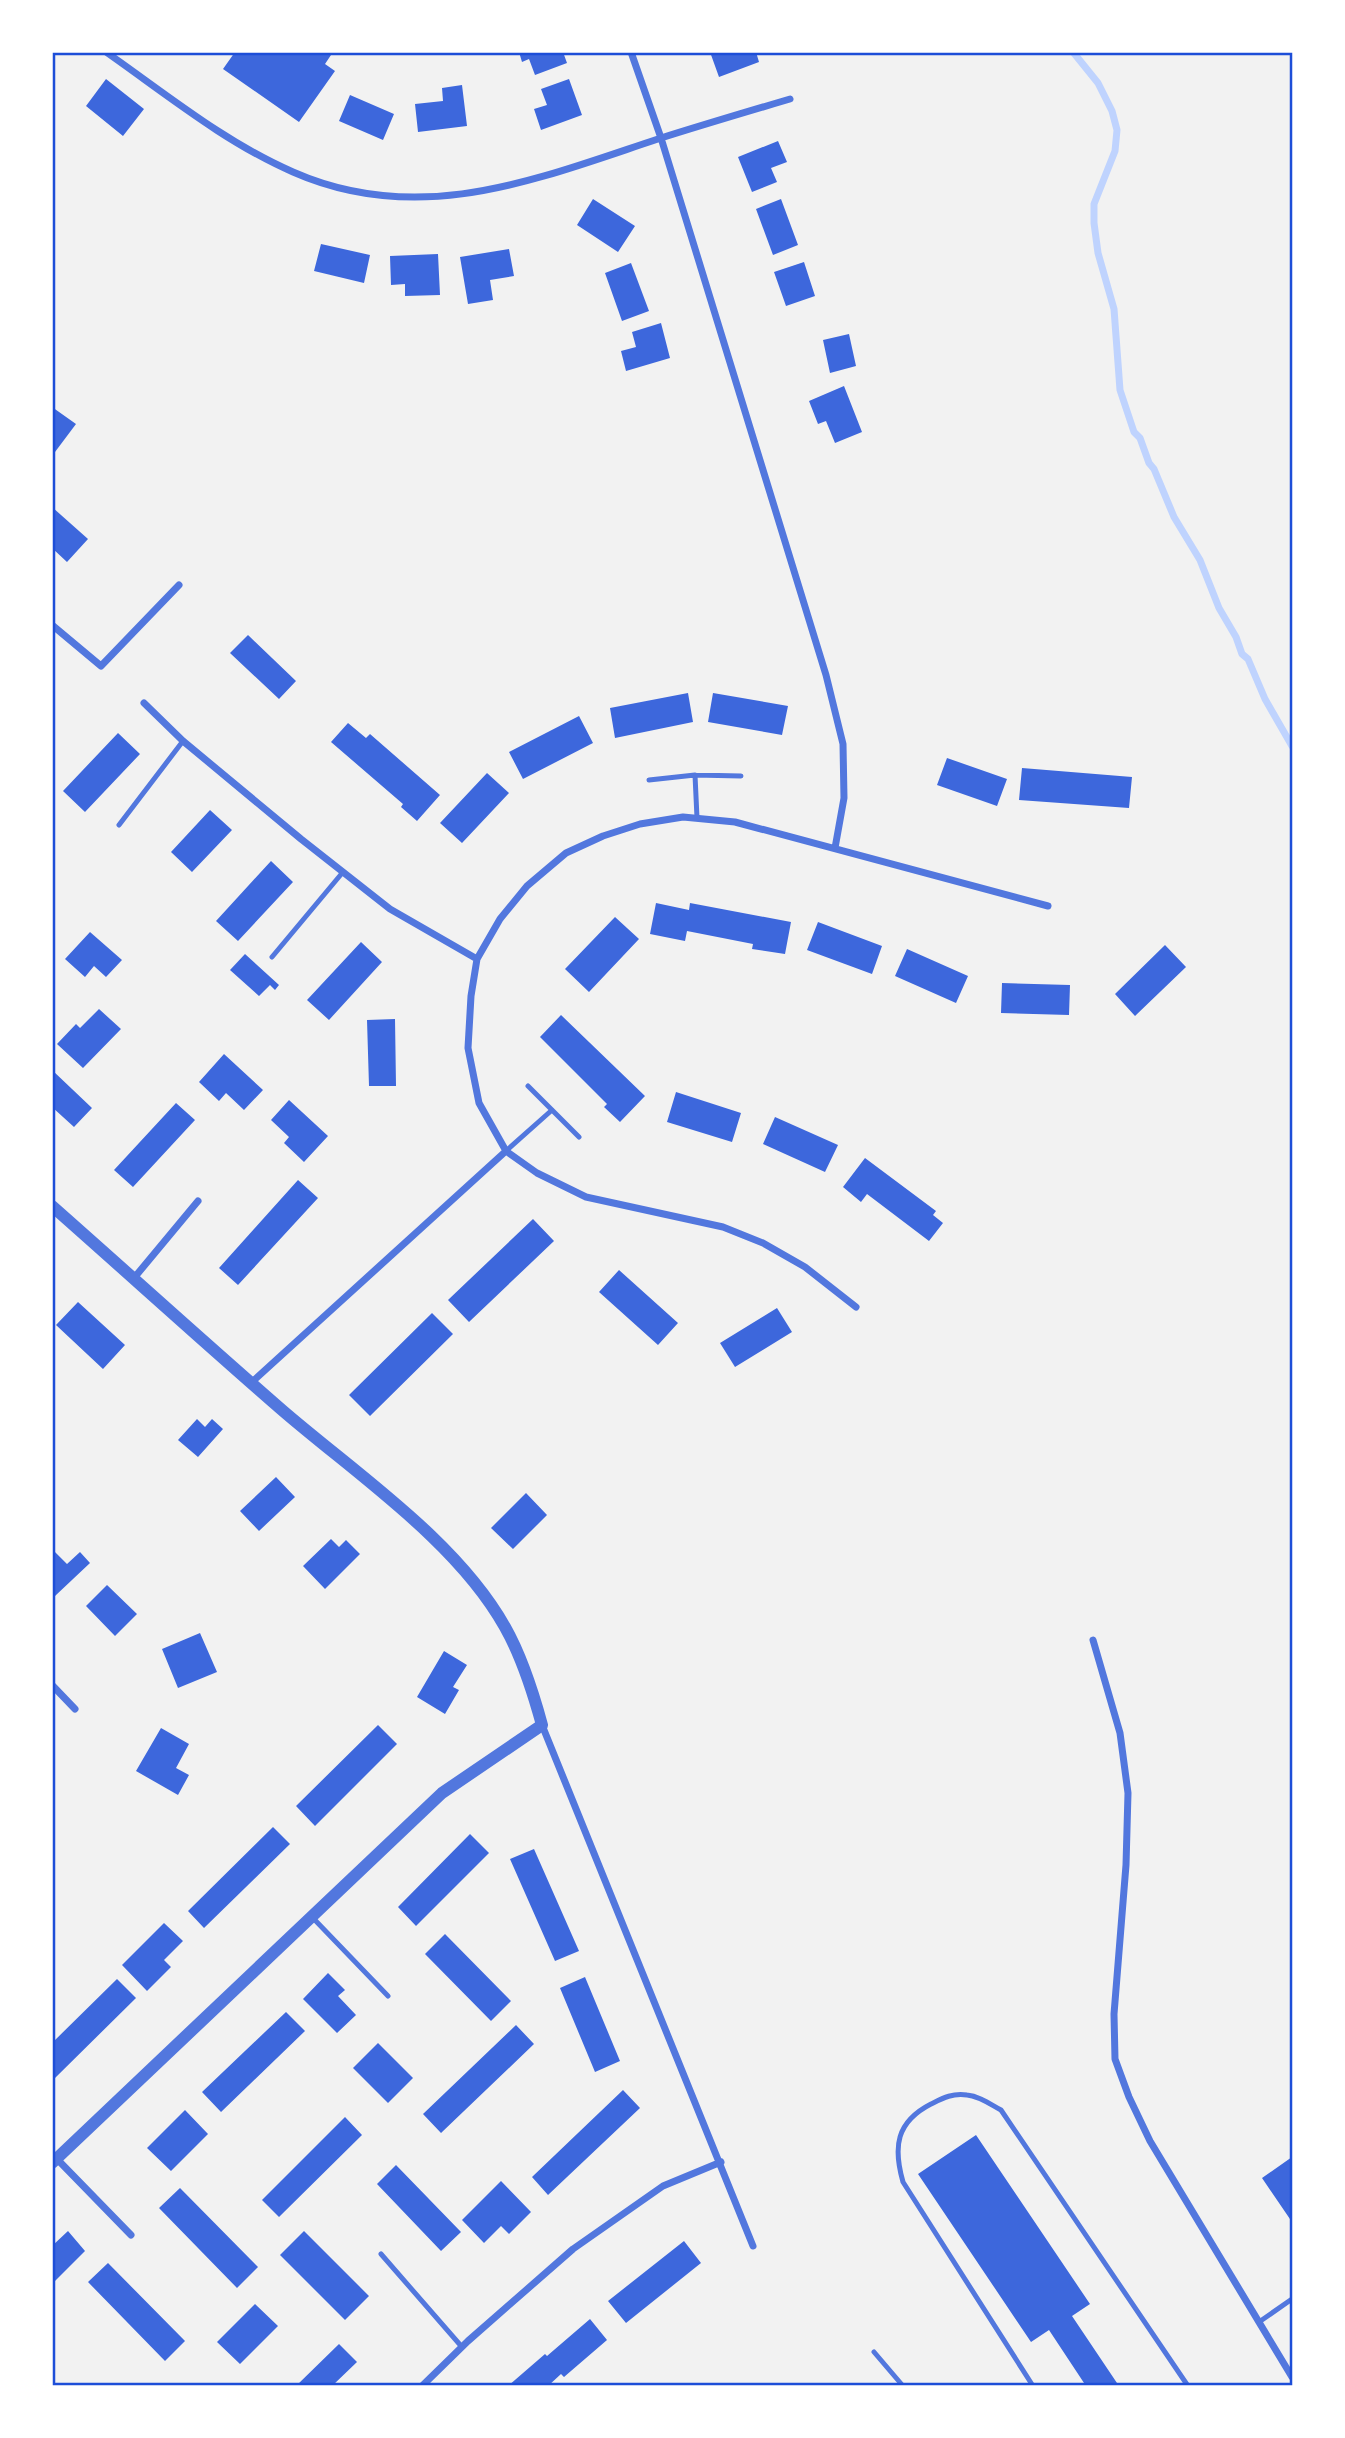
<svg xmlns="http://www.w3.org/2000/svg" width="1345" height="2438" viewBox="0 0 1345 2438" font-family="'PT Sans Narrow',sans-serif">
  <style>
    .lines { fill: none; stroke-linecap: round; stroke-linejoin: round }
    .stream { stroke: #bfd3fe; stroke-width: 7 }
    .building { fill: #3d67dc }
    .service { stroke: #5277de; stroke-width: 5 }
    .minor { stroke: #5277de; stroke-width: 7 }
    .tertiary { stroke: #5277de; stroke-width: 12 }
    .neatline { fill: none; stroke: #1d4ed8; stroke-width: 2.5 }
  </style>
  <rect width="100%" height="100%" fill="#f2f2f2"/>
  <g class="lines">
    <path class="stream" d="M 1073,52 L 1098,83 L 1112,111 L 1117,130 L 1115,151 L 1094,204 L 1094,223 L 1098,253 L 1114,309 L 1120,390 L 1134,432 L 1140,438 L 1149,463 L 1154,469 L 1174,517 L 1200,560 L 1219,608 L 1236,637 L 1242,654 L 1248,659 L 1265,699 L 1292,746"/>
  </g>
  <path class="building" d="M 235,52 L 333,52 L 325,64 L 335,71 L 299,122 L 223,69 Z
    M 519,52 L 563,52 L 567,63 L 535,75 L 529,59 L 522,62 Z
    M 710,52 L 756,52 L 759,62 L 719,77 Z
    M 106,79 L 144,109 L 123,136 L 86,106 Z
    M 569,79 L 582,115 L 541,130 L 534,109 L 547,105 L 541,89 Z
    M 462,85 L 467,126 L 418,132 L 415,104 L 443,101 L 442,88 Z
    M 350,95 L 394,114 L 383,140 L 339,121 Z
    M 778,141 L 787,162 L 771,168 L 777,182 L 752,192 L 738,157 Z
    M 593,199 L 635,226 L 618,252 L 577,225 Z
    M 781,199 L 798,245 L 773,255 L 756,209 Z
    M 321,244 L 370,255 L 364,283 L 314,271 Z
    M 509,249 L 514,276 L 490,280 L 493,300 L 468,304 L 460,257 Z
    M 438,254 L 440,295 L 405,296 L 405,284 L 391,285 L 390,256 Z
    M 804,262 L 815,296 L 786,306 L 774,272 Z
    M 631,263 L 649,311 L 622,321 L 605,273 Z
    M 661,323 L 670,358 L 626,371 L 621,351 L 636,347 L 632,332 Z
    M 849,334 L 856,366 L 830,373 L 823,340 Z
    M 844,386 L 862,432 L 835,443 L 826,421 L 818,424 L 809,401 Z
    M 52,407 L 76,424 L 52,456 Z
    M 52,507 L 88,539 L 67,562 L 52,548 Z
    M 248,635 L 296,681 L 279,699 L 230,653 Z
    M 688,693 L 693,722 L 615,738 L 610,708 Z
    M 713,693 L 788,706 L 782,735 L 708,722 Z
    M 579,716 L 593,743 L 523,779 L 509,752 Z
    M 348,723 L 366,738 L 370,734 L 440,795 L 417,821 L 401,807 L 403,804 L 331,742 Z
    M 118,733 L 140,754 L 85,812 L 63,791 Z
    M 947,758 L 1007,779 L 997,806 L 937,785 Z
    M 1022,768 L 1132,777 L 1129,808 L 1019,800 Z
    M 487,773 L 509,793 L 462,843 L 440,823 Z
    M 210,810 L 232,830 L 192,872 L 171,852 Z
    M 271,861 L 293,882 L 238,941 L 216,921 Z
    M 656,903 L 689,910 L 690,903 L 791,922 L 785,954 L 752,949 L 753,944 L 687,931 L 685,941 L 650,934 Z
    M 615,917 L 639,939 L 589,992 L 565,969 Z
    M 818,922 L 882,946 L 872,974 L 807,950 Z
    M 90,932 L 122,960 L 106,977 L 94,966 L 85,977 L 65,959 Z
    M 361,942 L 382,962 L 329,1020 L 307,1000 Z
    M 1165,945 L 1186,967 L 1135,1016 L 1115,994 Z
    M 907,949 L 968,976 L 956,1003 L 895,976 Z
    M 245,954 L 279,985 L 275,990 L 270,985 L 259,996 L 230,970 Z
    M 1002,983 L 1070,985 L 1069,1015 L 1001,1013 Z
    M 99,1009 L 121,1029 L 83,1068 L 57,1044 L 76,1024 L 80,1028 Z
    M 561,1015 L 645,1096 L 620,1122 L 604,1107 L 607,1104 L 540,1037 Z
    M 395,1019 L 396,1086 L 369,1086 L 367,1020 Z
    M 224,1054 L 263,1090 L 244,1110 L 226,1093 L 219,1101 L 199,1082 Z
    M 52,1070 L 92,1108 L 74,1127 L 52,1107 Z
    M 676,1092 L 741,1113 L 732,1142 L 667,1122 Z
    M 289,1100 L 328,1136 L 304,1162 L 284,1143 L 289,1137 L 271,1120 Z
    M 176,1103 L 195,1120 L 133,1187 L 114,1170 Z
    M 775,1117 L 838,1145 L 825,1172 L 763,1144 Z
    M 865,1158 L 936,1211 L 933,1215 L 943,1223 L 929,1241 L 867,1194 L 861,1202 L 843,1187 Z
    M 298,1180 L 318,1198 L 238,1285 L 219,1268 Z
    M 533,1219 L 554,1241 L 469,1322 L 448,1300 Z
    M 619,1270 L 678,1323 L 658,1345 L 599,1292 Z
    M 78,1302 L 125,1345 L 103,1369 L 56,1325 Z
    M 777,1308 L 792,1332 L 735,1367 L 720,1343 Z
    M 432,1313 L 453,1334 L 370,1416 L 349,1395 Z
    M 197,1419 L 205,1427 L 212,1419 L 223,1429 L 198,1457 L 178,1440 Z
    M 276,1477 L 295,1497 L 259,1531 L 240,1511 Z
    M 526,1493 L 547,1515 L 513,1549 L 491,1528 Z
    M 331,1539 L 339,1547 L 346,1540 L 360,1554 L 325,1589 L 303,1566 Z
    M 52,1549 L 67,1564 L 80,1552 L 90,1563 L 55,1596 L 52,1594 Z
    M 107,1585 L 137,1614 L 115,1636 L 86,1606 Z
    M 200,1633 L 217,1672 L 178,1688 L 162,1649 Z
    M 444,1651 L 467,1665 L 453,1687 L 459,1690 L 445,1714 L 417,1697 Z
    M 378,1725 L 397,1744 L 315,1826 L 296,1806 Z
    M 161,1728 L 189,1744 L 176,1768 L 189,1775 L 178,1795 L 136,1771 Z
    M 273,1827 L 290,1844 L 204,1928 L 188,1911 Z
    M 470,1834 L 489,1853 L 416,1926 L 398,1907 Z
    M 534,1849 L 579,1951 L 555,1961 L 510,1859 Z
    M 164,1923 L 183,1941 L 164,1960 L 171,1967 L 147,1991 L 122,1965 Z
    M 445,1934 L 511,2001 L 491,2021 L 425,1954 Z
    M 328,1973 L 345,1990 L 338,1996 L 356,2015 L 337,2033 L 303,1999 Z
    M 585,1977 L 620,2061 L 595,2072 L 560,1988 Z
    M 117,1979 L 136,1998 L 54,2079 L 52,2043 Z
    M 286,2012 L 305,2031 L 221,2112 L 202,2092 Z
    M 516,2025 L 534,2044 L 441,2133 L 423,2114 Z
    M 378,2043 L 413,2078 L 388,2103 L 353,2068 Z
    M 623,2090 L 640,2108 L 548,2195 L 532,2177 Z
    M 185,2110 L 208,2134 L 171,2171 L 147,2148 Z
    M 345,2117 L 362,2135 L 279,2217 L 262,2200 Z
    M 976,2135 L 1090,2304 L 1072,2316 L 1119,2386 L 1086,2386 L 1049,2330 L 1031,2342 L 918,2174 Z
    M 1292,2157 L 1292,2222 L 1262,2178 Z
    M 396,2165 L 461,2232 L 441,2251 L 377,2184 Z
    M 501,2181 L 531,2212 L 509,2234 L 501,2226 L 484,2243 L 462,2220 Z
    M 180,2188 L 258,2267 L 237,2288 L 159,2208 Z
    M 68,2231 L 85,2251 L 52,2284 L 52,2246 Z
    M 304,2231 L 369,2296 L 345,2320 L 280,2255 Z
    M 684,2241 L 701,2263 L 626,2323 L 608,2301 Z
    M 108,2263 L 185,2341 L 165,2361 L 88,2282 Z
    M 255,2304 L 278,2326 L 240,2364 L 217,2342 Z
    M 590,2319 L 607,2340 L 564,2377 L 561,2374 L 548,2386 L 508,2386 L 545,2354 L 547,2356 Z
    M 339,2344 L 357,2362 L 332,2386 L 296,2386 Z"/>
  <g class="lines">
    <path class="service" d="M 649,780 L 695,775
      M 697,818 L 695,775 L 741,776
      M 119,825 L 183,741
      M 272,957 L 343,872
      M 528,1086 L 579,1137
      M 506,1151 L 552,1110
      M 312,1917 L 388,1996
      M 381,2254 L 462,2347
      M 1259,2322 L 1292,2299
      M 874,2352 L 903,2386
      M 1033,2386 L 903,2182 C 893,2147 896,2122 931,2104 C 943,2098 952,2093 967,2095 C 979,2096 990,2104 1001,2110 L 1188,2386"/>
    <path class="minor" d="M 106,52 C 166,94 226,143 293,172 C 420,228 537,179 658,139 C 702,125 746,112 790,99
      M 631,52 L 661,138 L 826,675 L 843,744 L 844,798 L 835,848
      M 52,625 L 101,666 L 179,585
      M 144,703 L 183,741 L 301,839 L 390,909 L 477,959
      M 134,1278 L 198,1201
      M 856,1307 L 805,1267 L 763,1243 L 723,1227 L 586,1197 L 537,1173 L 506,1151 L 479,1103 L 468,1048 L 471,996 L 477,959 L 500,919 L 527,886 L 566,853 L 603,836 L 640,824 L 683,817 L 735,822 L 1048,906
      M 252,1382 L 506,1151
      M 1093,1640 L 1120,1733 L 1128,1793 L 1126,1865 L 1114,2014 L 1115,2059 L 1129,2097 L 1150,2141 L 1292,2377
      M 52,1685 L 75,1709
      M 542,1725 L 753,2246
      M 57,2159 L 131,2235
      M 422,2386 L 468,2341 L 573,2249 L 663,2186 L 721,2162"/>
    <path class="tertiary" d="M 52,1206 C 129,1274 205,1343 282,1410 C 356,1474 457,1541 505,1627 C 522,1657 533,1692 542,1725 L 442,1793 L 52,2163"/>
  </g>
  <rect width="1345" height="2438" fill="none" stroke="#ffffff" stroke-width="108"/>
  <rect x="54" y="54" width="1237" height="2330" class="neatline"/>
</svg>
